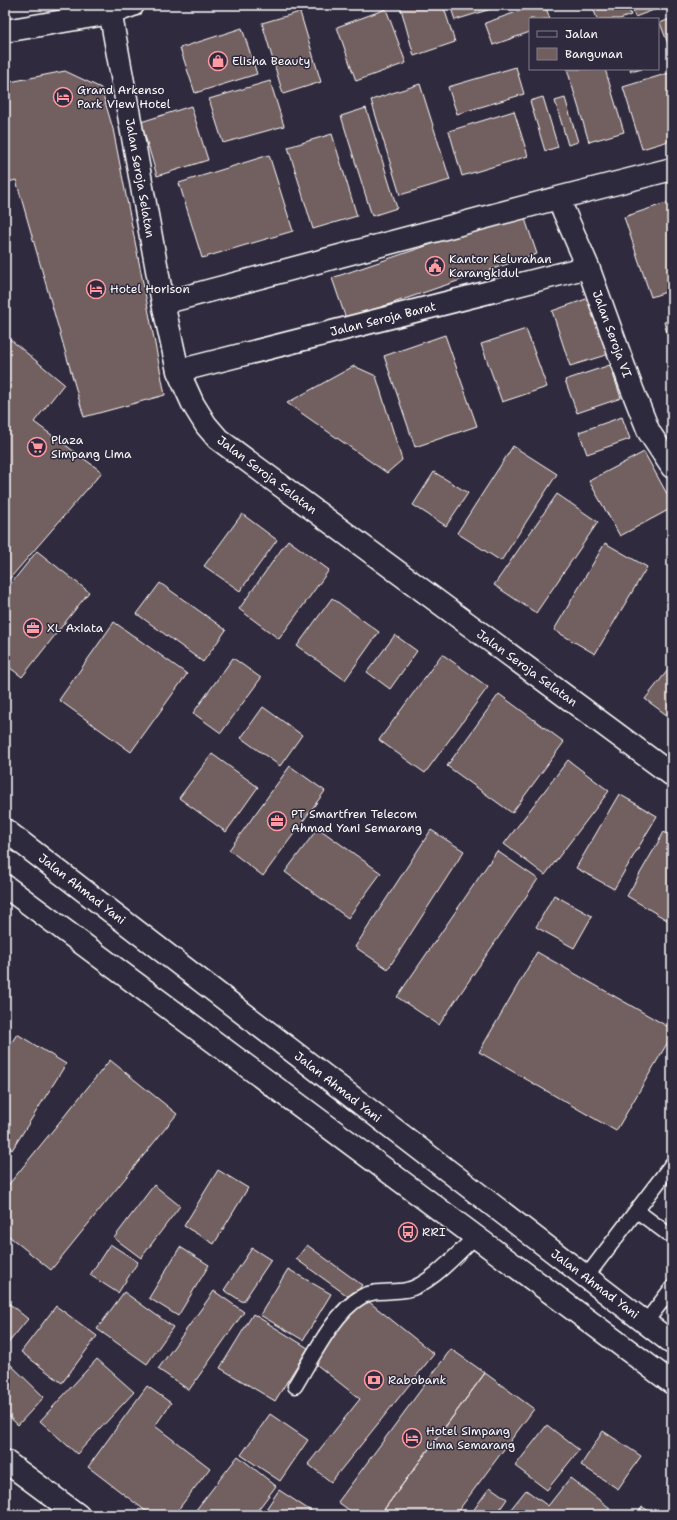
<svg xmlns="http://www.w3.org/2000/svg" width="677" height="1520" viewBox="0 0 677 1520" font-family="'Shantell Sans',sans-serif">
  <style>
    .building { fill: #725e5f; stroke: #fff }
    .lines { fill: none; stroke-linecap: round; stroke-linejoin: round }
    .lane-casing { stroke: #fff; stroke-width: 17 }
    .street-casing { stroke: #fff; stroke-width: 25 }
    .secondary-casing { stroke: #fff; stroke-width: 25 }
    .primary-casing { stroke: #fff; stroke-width: 25 }
    .lane { stroke: #2f2a3d; stroke-width: 14 }
    .street { stroke: #2f2a3d; stroke-width: 22 }
    .secondary { stroke: #2f2a3d; stroke-width: 22 }
    .primary { stroke: #2f2a3d; stroke-width: 22 }
    .labels { text-anchor: middle; stroke-width: 3; stroke-linejoin: round; paint-order: stroke }
    .poi-label { font-size: 12px; fill: #fff; stroke: #2f2a3d; text-anchor: start }
    .street-label { font-size: 12px; fill: #fff; stroke: #2f2a3d }
  </style>
  <rect width="100%" height="100%" fill="#2f2a3d"/>
  <filter id="ink" filterUnits="userSpaceOnUse"><feTurbulence type="fractalNoise" baseFrequency=".025" numOctaves="2"/><feDisplacementMap in="SourceGraphic" scale="8" xChannelSelector="R" yChannelSelector="G"/><feConvolveMatrix kernelMatrix="1 2 1 2 8 2 1 2 1" color-interpolation-filters="sRGB"/></filter>
  <g filter="url(#ink)">
    <path class="building" d="M 400,5 L 443,5 L 455,42 L 414,56 Z
      M 450,5 L 504,5 L 455,20 Z
      M 537,5 L 545,5 L 550,19 L 530,19 L 530,32 L 493,45 L 485,23 Z
      M 592,5 L 627,5 L 631,15 L 620,19 L 597,19 Z
      M 631,5 L 667,5 L 635,17 Z
      M 386,9 L 406,63 L 356,81 L 337,27 Z
      M 300,12 L 321,82 L 283,94 L 262,23 Z
      M 672,18 L 672,54 L 660,23 Z
      M 242,28 L 257,74 L 195,93 L 180,48 Z
      M 516,67 L 524,94 L 457,114 L 448,87 Z
      M 567,69 L 605,69 L 624,132 L 589,142 Z
      M 630,69 L 642,69 L 631,72 Z
      M 65,71 L 101,88 L 113,129 L 165,395 L 84,417 L 16,180 L 5,183 L 5,83 Z
      M 672,72 L 672,140 L 642,149 L 623,87 Z
      M 270,81 L 284,126 L 223,143 L 209,99 Z
      M 420,84 L 450,180 L 400,195 L 371,100 Z
      M 543,97 L 558,147 L 545,151 L 530,101 Z
      M 565,98 L 578,142 L 568,145 L 555,101 Z
      M 191,106 L 208,160 L 157,176 L 141,122 Z
      M 366,108 L 397,208 L 372,216 L 341,116 Z
      M 514,111 L 528,156 L 462,176 L 449,131 Z
      M 332,134 L 357,216 L 313,229 L 288,147 Z
      M 269,155 L 293,231 L 202,258 L 179,183 Z
      M 672,201 L 672,290 L 651,297 L 624,217 Z
      M 523,213 L 537,254 L 346,319 L 332,278 Z
      M 589,298 L 609,354 L 570,366 L 552,311 Z
      M 672,320 L 672,349 L 671,349 L 664,322 Z
      M 526,329 L 547,387 L 502,402 L 481,344 Z
      M 5,335 L 64,384 L 34,422 L 102,472 L 5,584 Z
      M 445,335 L 477,426 L 415,447 L 384,356 Z
      M 672,363 L 672,379 L 669,364 Z
      M 610,365 L 621,398 L 577,413 L 565,380 Z
      M 354,366 L 376,376 L 402,460 L 387,473 L 287,403 Z
      M 622,417 L 630,439 L 587,454 L 579,432 Z
      M 513,446 L 557,474 L 501,561 L 457,533 Z
      M 644,452 L 672,503 L 672,508 L 620,536 L 589,481 Z
      M 434,472 L 468,493 L 446,526 L 413,505 Z
      M 557,494 L 598,522 L 536,613 L 494,585 Z
      M 242,514 L 277,540 L 240,591 L 204,566 Z
      M 288,540 L 329,570 L 279,639 L 239,609 Z
      M 605,543 L 647,567 L 595,654 L 554,630 Z
      M 37,551 L 89,592 L 22,677 L 5,664 L 5,591 Z
      M 160,583 L 226,630 L 203,662 L 137,614 Z
      M 332,598 L 379,632 L 345,680 L 297,646 Z
      M 114,622 L 187,674 L 131,752 L 59,700 Z
      M 395,635 L 417,651 L 390,689 L 367,672 Z
      M 442,654 L 488,687 L 425,773 L 379,740 Z
      M 233,658 L 261,678 L 221,733 L 193,713 Z
      M 672,665 L 672,719 L 645,699 Z
      M 499,694 L 564,742 L 512,813 L 447,766 Z
      M 263,707 L 302,735 L 280,766 L 241,738 Z
      M 212,754 L 258,787 L 226,832 L 179,798 Z
      M 568,760 L 609,791 L 545,875 L 504,844 Z
      M 290,766 L 325,791 L 263,876 L 229,850 Z
      M 619,794 L 657,816 L 614,889 L 576,868 Z
      M 318,828 L 381,873 L 348,918 L 285,872 Z
      M 431,830 L 464,851 L 388,969 L 355,947 Z
      M 664,832 L 672,836 L 672,911 L 667,920 L 627,896 Z
      M 497,851 L 538,879 L 439,1025 L 397,997 Z
      M 554,895 L 592,916 L 574,948 L 536,927 Z
      M 537,952 L 672,1029 L 672,1035 L 616,1131 L 479,1052 Z
      M 17,1034 L 66,1064 L 12,1150 L 5,1145 L 5,1053 Z
      M 110,1060 L 177,1114 L 51,1270 L 5,1233 L 5,1189 Z
      M 218,1170 L 248,1188 L 214,1244 L 184,1226 Z
      M 154,1185 L 180,1206 L 141,1258 L 114,1238 Z
      M 110,1244 L 138,1262 L 118,1293 L 90,1275 Z
      M 307,1245 L 362,1285 L 352,1299 L 296,1259 Z
      M 180,1247 L 209,1265 L 178,1316 L 149,1298 Z
      M 252,1248 L 271,1260 L 243,1302 L 224,1290 Z
      M 288,1269 L 331,1294 L 303,1340 L 260,1315 Z
      M 214,1291 L 244,1312 L 189,1390 L 158,1369 Z
      M 124,1292 L 173,1327 L 147,1364 L 97,1329 Z
      M 363,1297 L 434,1354 L 331,1482 L 308,1464 L 360,1399 L 312,1361 Z
      M 6,1301 L 28,1319 L 5,1347 L 5,1303 Z
      M 56,1306 L 97,1336 L 62,1383 L 21,1352 Z
      M 253,1314 L 308,1348 L 275,1401 L 220,1368 Z
      M 451,1349 L 485,1373 L 380,1515 L 356,1515 L 338,1502 Z
      M 97,1359 L 134,1392 L 77,1454 L 40,1421 Z
      M 10,1364 L 44,1397 L 18,1425 L 5,1413 L 5,1369 Z
      M 485,1373 L 534,1409 L 455,1515 L 380,1515 Z
      M 147,1386 L 171,1403 L 155,1426 L 210,1468 L 174,1515 L 151,1515 L 88,1467 Z
      M 270,1414 L 308,1440 L 280,1481 L 241,1455 Z
      M 547,1425 L 579,1450 L 547,1490 L 515,1466 Z
      M 603,1431 L 641,1456 L 618,1489 L 581,1465 Z
      M 238,1456 L 276,1486 L 254,1515 L 192,1515 Z
      M 570,1478 L 610,1508 L 605,1515 L 506,1515 L 526,1490 L 548,1506 Z
      M 490,1487 L 507,1499 L 496,1515 L 470,1515 Z
      M 279,1490 L 317,1515 L 262,1515 Z
      M 642,1507 L 657,1515 L 637,1515 Z"/>
    <g class="lines">
      <defs>
        <path id="lane" d="M 637,1211 L 672,1237
          M 586,1277 L 672,1164
          M 645,1323 L 672,1288
          M 295,1386 C 311,1360 334,1312 361,1297 C 375,1289 391,1293 406,1290 C 429,1286 458,1253 475,1237"/>
        <path id="street" d="M 109,5 L 163,303 L 178,371 L 193,404 L 206,425 L 218,439 L 672,775
          M 558,198 L 588,267 L 632,389 L 649,432 L 672,467
          M 163,303 L 558,198 L 672,169
          M 178,371 L 588,267
          M 5,1461 L 78,1515"/>
        <path id="secondary" d="M 5,31 L 111,13 L 133,5"/>
        <path id="primary" d="M 5,830 L 672,1343
          M 5,886 L 672,1383"/>
      </defs>
      <use href="#lane" class="lane-casing"/>
      <use href="#street" class="street-casing"/>
      <use href="#secondary" class="secondary-casing"/>
      <use href="#primary" class="primary-casing"/>
      <use href="#lane" class="lane"/>
      <use href="#street" class="street"/>
      <use href="#secondary" class="secondary"/>
      <use href="#primary" class="primary"/>
    </g>
  </g>
  <defs>
    <symbol id="shop-ring" viewBox="-11 -11 22 22"><circle r="9.5" fill="#2f2a3d" stroke="#ff9aa2" stroke-width="1.5"/><path d="M-5-2.5h2.3a2.7 3.5 0 0 1 5.4 0H5L5.5 6h-11ZM-1.5-2.5h3a1.5 2.3 0 0 0-3 0Z" fill="#ff9aa2"/></symbol>
    <symbol id="hotel-ring" viewBox="-11 -11 22 22"><circle r="9.5" fill="#2f2a3d" stroke="#ff9aa2" stroke-width="1.5"/><path d="M-6-4.5h1.5V1H6V5H4.5V3h-9V5H-6ZM-4 0a1.8 1.8 0 1 1 3.6 0ZM.5 0V-2.5h3Q6-2.5 6 0Z" fill="#ff9aa2"/></symbol>
    <symbol id="civic-ring" viewBox="-11 -11 22 22"><circle r="9.5" fill="#2f2a3d" stroke="#ff9aa2" stroke-width="1.5"/><path d="M-.6-6.5H3V-4.5H.6V-3L4-1V1h2V6H-6V1h2V-1L-.6-3ZM-1.2 2.5V6h2.4V2.5Z" fill="#ff9aa2"/></symbol>
    <symbol id="supermarket-ring" viewBox="-11 -11 22 22"><circle r="9.5" fill="#2f2a3d" stroke="#ff9aa2" stroke-width="1.5"/><path d="M-6-5.5h2.5l.6 2H6L4.5 2H-2.5L-4.4-4H-6ZM-1.5 3.2a1.3 1.3 0 1 0 .1 0ZM3 3.2a1.3 1.3 0 1 0 .1 0Z" fill="#ff9aa2"/></symbol>
    <symbol id="office-ring" viewBox="-11 -11 22 22"><circle r="9.5" fill="#2f2a3d" stroke="#ff9aa2" stroke-width="1.5"/><path d="M-6-3h4V-5.5h4V-3h4V5H-6ZM-1-4.5V-3h2v-1.5ZM-6 0V1H6V0Z" fill="#ff9aa2"/></symbol>
    <symbol id="bus-ring" viewBox="-11 -11 22 22"><circle r="9.5" fill="#2f2a3d" stroke="#ff9aa2" stroke-width="1.5"/><path d="M-5-6H5V4H4V6H2V4H-2V6H-4V4H-5ZM-3.5-4V0h7V-4ZM-3.5 1.2v1.5H-2V1.2ZM2 1.2v1.5H3.5V1.2Z" fill="#ff9aa2"/></symbol>
    <symbol id="bank-ring" viewBox="-11 -11 22 22"><circle r="9.5" fill="#2f2a3d" stroke="#ff9aa2" stroke-width="1.5"/><path d="M-6-4H6V4H-6ZM0-2.3a2.3 2.3 0 1 0 0 4.6a2.3 2.3 0 1 0 0-4.6Z" fill="#ff9aa2"/></symbol>
  </defs>
  <g fill-rule="evenodd">
    <use href="#shop-ring" x="207" y="50" width="22" height="22"/>
    <use href="#hotel-ring" x="52" y="86" width="22" height="22"/>
    <use href="#civic-ring" x="424" y="255" width="22" height="22"/>
    <use href="#hotel-ring" x="85" y="278" width="22" height="22"/>
    <use href="#supermarket-ring" x="26" y="436" width="22" height="22"/>
    <use href="#office-ring" x="22" y="617" width="22" height="22"/>
    <use href="#office-ring" x="266" y="810" width="22" height="22"/>
    <use href="#bus-ring" x="397" y="1221" width="22" height="22"/>
    <use href="#bank-ring" x="363" y="1369" width="22" height="22"/>
    <use href="#hotel-ring" x="401" y="1427" width="22" height="22"/>
  </g>
  <g class="labels">
    <g class="poi-label">
      <text x="232" y="65">Elisha Beauty</text>
      <text x="77" y="94">Grand Arkenso<tspan x="77" dy="14">Park View Hotel</tspan></text>
      <text x="449" y="263">Kantor Kelurahan<tspan x="449" dy="14">Karangkidul</tspan></text>
      <text x="110" y="293">Hotel Horison</text>
      <text x="51" y="444">Plaza<tspan x="51" dy="14">Simpang Lima</tspan></text>
      <text x="47" y="632">XL Axiata</text>
      <text x="291" y="818">PT Smartfren Telecom<tspan x="291" dy="14">Ahmad Yani Semarang</tspan></text>
      <text x="422" y="1236">RRI</text>
      <text x="388" y="1384">Rabobank</text>
      <text x="426" y="1435">Hotel Simpang<tspan x="426" dy="14">Lima Semarang</tspan></text>
    </g>
    <g class="street-label">
      <text transform="translate(140 178) rotate(80)" y="4">Jalan Seroja Selatan</text>
      <text transform="translate(383 319) rotate(-14)" y="4">Jalan Seroja Barat</text>
      <text transform="translate(612 334) rotate(70)" y="4">Jalan Seroja VI</text>
      <text transform="translate(267 475) rotate(37)" y="4">Jalan Seroja Selatan</text>
      <text transform="translate(527 668) rotate(36)" y="4">Jalan Seroja Selatan</text>
      <text transform="translate(82 889) rotate(38)" y="4">Jalan Ahmad Yani</text>
      <text transform="translate(338 1087) rotate(38)" y="4">Jalan Ahmad Yani</text>
      <text transform="translate(595 1284) rotate(37)" y="4">Jalan Ahmad Yani</text>
    </g>
  </g>
  <rect width="677" height="1520" fill="none" stroke="#2f2a3d" stroke-width="20"/>
  <rect x="10" y="10" width="657" height="1500" fill="none" stroke="#fff" stroke-width="1.5" filter="url(#ink)"/>
  <rect x="529" y="18" width="130" height="52" fill="#2f2a3d" stroke="#827f8b"/>
  <rect x="537" y="31" width="20" height="6" fill="#2f2a3d" stroke="#827f8b"/>
  <text x="565" y="38" font-size="12" fill="#ffffff">Jalan</text>
  <rect x="537" y="48" width="20" height="12" fill="#725e5f" stroke="#827f8b"/>
  <text x="565" y="58" font-size="12" fill="#ffffff">Bangunan</text>
</svg>
